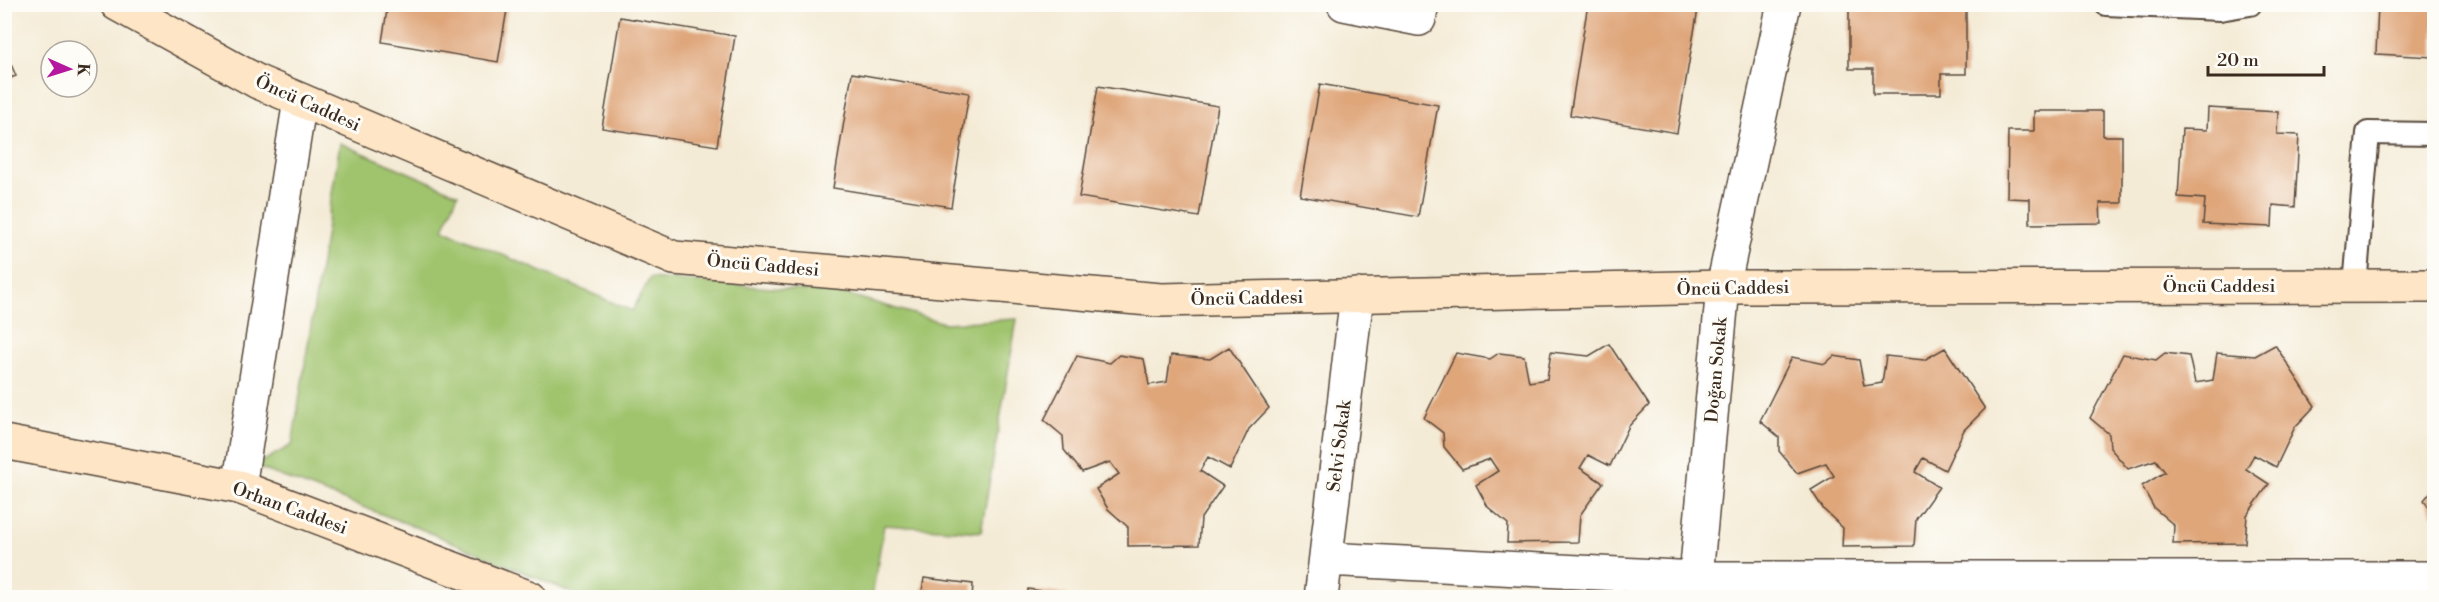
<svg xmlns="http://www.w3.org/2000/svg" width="2439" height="602" viewBox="0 0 2439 602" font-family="'Libre Bodoni',serif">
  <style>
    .green { fill: #a0c46e; stroke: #6e7746; stroke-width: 1.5 }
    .building { fill: #dfa67a }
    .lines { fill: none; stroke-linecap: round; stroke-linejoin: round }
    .lane-casing { stroke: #57473a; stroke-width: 26 }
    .street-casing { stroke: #57473a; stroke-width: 36 }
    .secondary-casing { stroke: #57473a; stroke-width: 36 }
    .lane { stroke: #fff; stroke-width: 22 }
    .street { stroke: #fff; stroke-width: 33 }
    .secondary { stroke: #fde5c5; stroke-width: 33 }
    .labels { text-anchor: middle; stroke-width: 6; stroke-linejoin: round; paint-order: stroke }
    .street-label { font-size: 18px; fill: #3b2a1e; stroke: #fdfcf7 }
  </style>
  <rect width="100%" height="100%" fill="#fdfcf7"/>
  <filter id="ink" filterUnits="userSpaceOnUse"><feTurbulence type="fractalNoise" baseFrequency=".0167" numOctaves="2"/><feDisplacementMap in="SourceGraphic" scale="12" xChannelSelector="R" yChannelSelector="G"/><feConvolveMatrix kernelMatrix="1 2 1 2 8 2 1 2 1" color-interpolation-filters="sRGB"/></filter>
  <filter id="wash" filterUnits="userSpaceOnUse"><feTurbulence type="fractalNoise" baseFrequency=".008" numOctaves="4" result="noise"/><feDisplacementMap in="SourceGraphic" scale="24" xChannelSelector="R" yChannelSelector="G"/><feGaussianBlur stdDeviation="1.35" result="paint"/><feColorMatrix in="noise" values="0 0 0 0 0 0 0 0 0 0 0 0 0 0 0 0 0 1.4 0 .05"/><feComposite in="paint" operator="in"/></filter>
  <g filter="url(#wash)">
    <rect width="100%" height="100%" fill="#f4ebd6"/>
    <path class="green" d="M 340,143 L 458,194 L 443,229 L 632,311 L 650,278 L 846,294 L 944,323 L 1017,319 L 981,532 L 884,525 L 872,597 L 582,597 L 421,529 L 254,466 L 292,445 Z"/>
    <g id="blocks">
      <path class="building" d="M 388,4 L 508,4 L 498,62 L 382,42 Z
        M 1588,4 L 1673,4 L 1698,9 L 1677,133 L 1570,115 Z
        M 1849,4 L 1966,4 L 1966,74 L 1941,74 L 1941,94 L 1873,94 L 1873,69 L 1849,69 Z
        M 2378,4 L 2434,4 L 2434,57 L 2376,54 Z
        M 620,17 L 735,36 L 717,146 L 602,128 Z
        M 4,48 L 16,76 L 4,80 Z
        M 852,73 L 969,93 L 951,207 L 833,188 Z
        M 1320,84 L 1438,105 L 1418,217 L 1300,196 Z
        M 1098,86 L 1218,106 L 1199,217 L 1079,197 Z
        M 2208,108 L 2278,112 L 2277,134 L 2299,135 L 2295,207 L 2273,205 L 2272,227 L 2203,224 L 2205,199 L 2178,197 L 2182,129 L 2207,130 Z
        M 2034,111 L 2103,111 L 2103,136 L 2122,136 L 2122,203 L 2100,203 L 2101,223 L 2030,224 L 2030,199 L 2007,198 L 2008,131 L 2034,131 Z
        M 1609,344 L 1649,405 L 1629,426 L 1610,466 L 1588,455 L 1580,468 L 1603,483 L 1580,515 L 1578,542 L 1507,543 L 1508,524 L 1488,507 L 1476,485 L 1498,471 L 1490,459 L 1462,469 L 1444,447 L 1443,433 L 1424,418 L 1456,353 L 1490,359 L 1499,353 L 1524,356 L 1529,382 L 1547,379 L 1551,352 L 1589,356 Z
        M 2275,345 L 2315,406 L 2295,427 L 2276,467 L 2254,455 L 2246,469 L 2269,484 L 2247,515 L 2245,543 L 2173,544 L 2174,525 L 2154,508 L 2142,486 L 2165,472 L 2156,460 L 2128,469 L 2110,448 L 2109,434 L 2090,418 L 2123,354 L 2156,360 L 2165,353 L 2189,356 L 2195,383 L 2213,380 L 2217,353 L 2255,356 Z
        M 1229,347 L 1269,408 L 1249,429 L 1230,469 L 1208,457 L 1200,471 L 1223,486 L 1201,518 L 1199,545 L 1128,546 L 1128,527 L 1108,509 L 1096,489 L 1119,474 L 1110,462 L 1082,472 L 1064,450 L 1063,436 L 1044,420 L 1077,356 L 1110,363 L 1119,355 L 1144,359 L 1149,385 L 1167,382 L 1171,355 L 1210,359 Z
        M 1945,348 L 1985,409 L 1964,430 L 1945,470 L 1923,458 L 1915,472 L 1939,487 L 1916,519 L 1914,546 L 1842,547 L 1843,528 L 1824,510 L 1811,490 L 1834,476 L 1826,463 L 1797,473 L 1779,451 L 1779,437 L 1760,421 L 1792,357 L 1825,364 L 1834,356 L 1859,360 L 1864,386 L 1882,383 L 1886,356 L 1924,360 Z
        M 2434,488 L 2434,516 L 2424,500 Z
        M 924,578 L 973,584 L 972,598 L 921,598 Z
        M 1028,589 L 1069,595 L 1068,598 L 1027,598 Z"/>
    </g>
  </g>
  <g filter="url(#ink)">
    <use href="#blocks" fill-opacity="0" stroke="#57473a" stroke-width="1.5"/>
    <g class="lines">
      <defs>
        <path id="lane" d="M 2106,4 L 2220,9 L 2250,4
          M 2355,286 L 2368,133 L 2434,134"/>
        <path id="street" d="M 1344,4 L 1419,19 L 1422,4
          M 239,487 L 300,100
          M 1326,559 L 1696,578 L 2434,578
          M 1321,598 L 1357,295
          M 1694,598 L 1723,287 L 1784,4"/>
        <path id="secondary" d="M 117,4 L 258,82 L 674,258 L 1161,300 L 1723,287 L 2434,286
          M 4,442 L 239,487 L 530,598"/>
      </defs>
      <use href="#lane" class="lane-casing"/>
      <use href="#street" class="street-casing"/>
      <use href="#secondary" class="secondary-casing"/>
      <use href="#lane" class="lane"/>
      <use href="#street" class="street"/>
      <use href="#secondary" class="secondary"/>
    </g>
  </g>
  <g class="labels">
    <g class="street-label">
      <text transform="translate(308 103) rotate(24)" y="6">Öncü Caddesi</text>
      <text transform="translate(763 265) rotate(5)" y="6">Öncü Caddesi</text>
      <text x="2219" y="292">Öncü Caddesi</text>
      <text transform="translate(1733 288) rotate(-1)" y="6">Öncü Caddesi</text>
      <text transform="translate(1247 298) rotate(-1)" y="6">Öncü Caddesi</text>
      <text transform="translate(1716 370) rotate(-85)" y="6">Doğan Sokak</text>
      <text transform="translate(1339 446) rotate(-83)" y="6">Selvi Sokak</text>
      <text transform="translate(290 508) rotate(20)" y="6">Orhan Caddesi</text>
    </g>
  </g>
  <rect width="2439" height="602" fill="none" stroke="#fdfcf7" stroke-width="24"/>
  <g transform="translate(69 69) rotate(93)"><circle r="28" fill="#fdfcf7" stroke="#afa8a0" stroke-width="1.5"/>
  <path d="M0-4.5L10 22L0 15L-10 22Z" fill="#b5179e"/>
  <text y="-9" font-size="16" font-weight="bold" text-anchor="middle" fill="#3b2a1e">K</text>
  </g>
  <path d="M2208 66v9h116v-9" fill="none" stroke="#3b2a1e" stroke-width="3"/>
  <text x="2217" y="66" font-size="18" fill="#3b2a1e" stroke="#fdfcf7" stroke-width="4.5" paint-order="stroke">20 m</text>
</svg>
